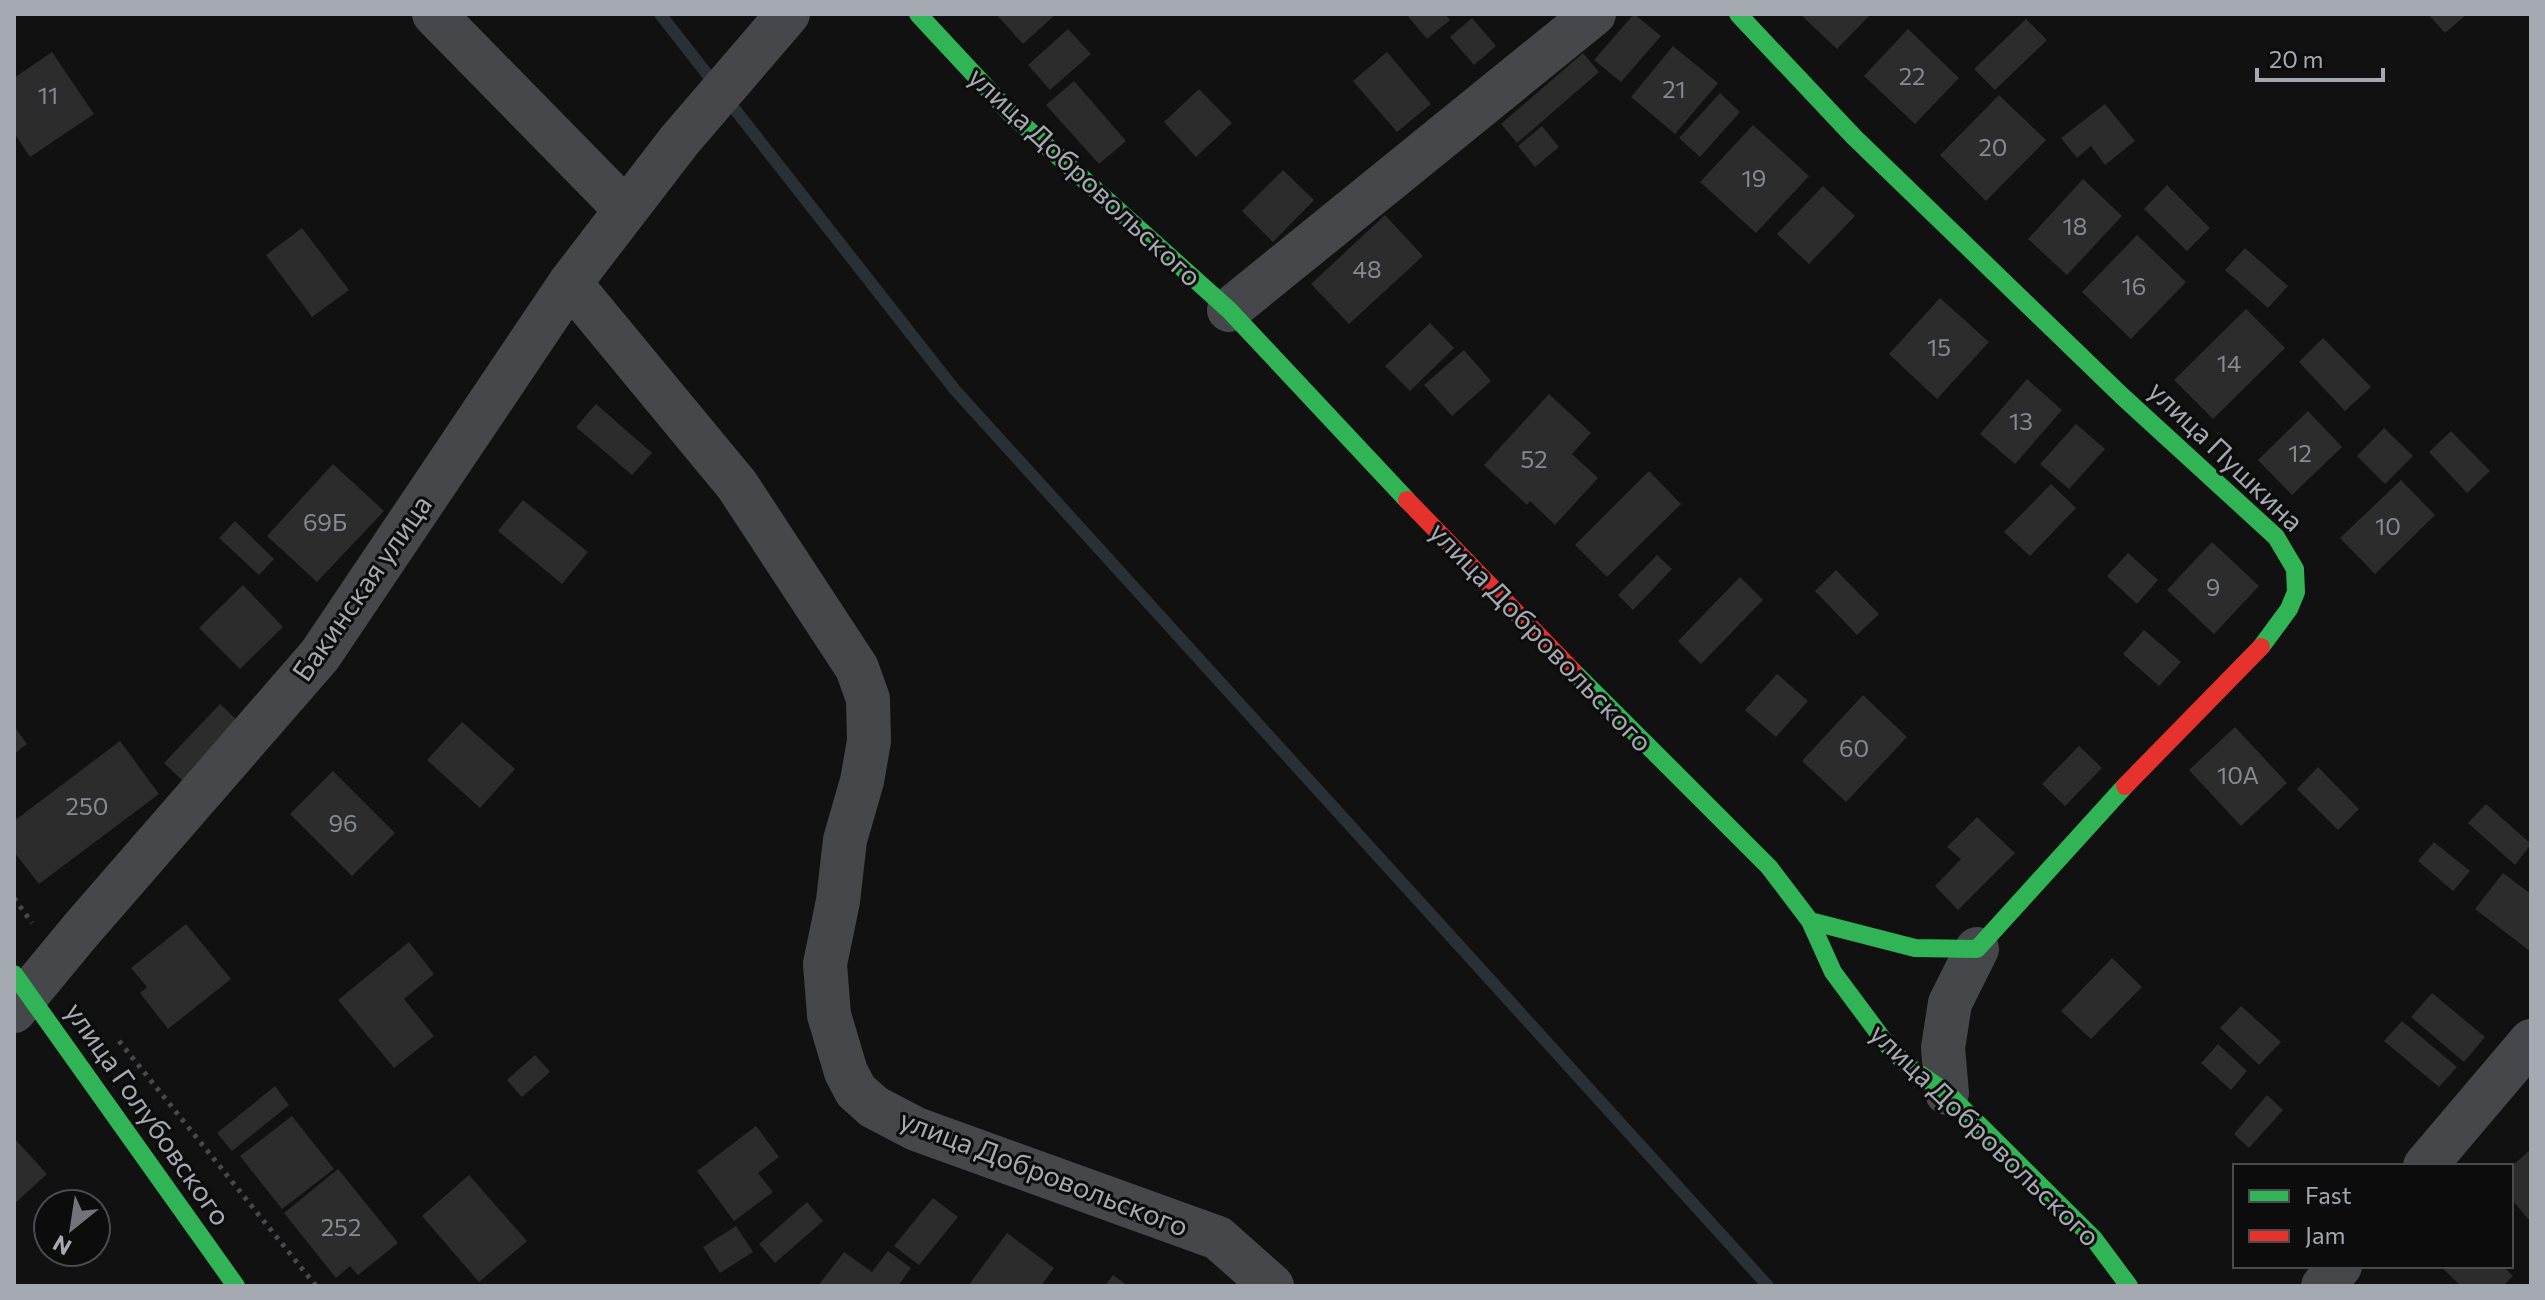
<svg xmlns="http://www.w3.org/2000/svg" width="2545" height="1300" viewBox="0 0 2545 1300" font-family="Commissioner,sans-serif">
  <style>
    .lines { fill: none; stroke-linecap: round; stroke-linejoin: round }
    .stream { stroke: #2a3136; stroke-width: 12 }
    .building { fill: #2c2c2d }
    .path { stroke: #48494c; stroke-width: 5; stroke-dasharray: 4 6; stroke-linecap: butt }
    .street { stroke: #46474b; stroke-width: 44 }
    .fast { stroke: #30b455; stroke-width: 18 }
    .jam { stroke: #e5322d; stroke-width: 18 }
    .labels { text-anchor: middle; stroke-width: 6; stroke-linejoin: round; paint-order: stroke }
    .number-label { font-size: 24px; fill: #868a91 }
    .street-label { font-size: 28px; fill: #a4a9b2; stroke: #0c0c0d }
  </style>
  <rect width="100%" height="100%" fill="#111112"/>
  <g class="lines">
    <path class="stream" d="M 660,14 L 955,390 L 1768,1286"/>
  </g>
  <path class="building" d="M 996,14 L 1056,14 L 1023,44 Z
    M 1406,14 L 1445,14 L 1450,20 L 1427,39 Z
    M 1634,14 L 1661,36 L 1621,82 L 1594,60 Z
    M 1800,14 L 1871,14 L 1837,49 Z
    M 2428,14 L 2467,14 L 2445,33 Z
    M 1472,18 L 1496,46 L 1474,65 L 1450,37 Z
    M 2026,19 L 2047,40 L 1995,90 L 1974,69 Z
    M 1068,29 L 1091,54 L 1050,90 L 1028,65 Z
    M 1908,29 L 1959,78 L 1915,124 L 1864,76 Z
    M 1673,46 L 1718,83 L 1675,134 L 1631,97 Z
    M 52,52 L 94,114 L 30,157 L 14,133 L 14,78 Z
    M 1387,52 L 1431,104 L 1397,132 L 1353,81 Z
    M 1583,53 L 1599,72 L 1517,143 L 1501,124 Z
    M 1074,81 L 1126,141 L 1099,164 L 1046,105 Z
    M 1199,89 L 1232,123 L 1196,157 L 1164,122 Z
    M 1720,93 L 1740,112 L 1700,157 L 1679,138 Z
    M 1999,95 L 2046,140 L 1986,201 L 1940,155 Z
    M 2105,104 L 2135,141 L 2105,165 L 2091,146 L 2077,158 L 2061,138 Z
    M 1753,125 L 1809,176 L 1756,233 L 1700,182 Z
    M 1542,126 L 1559,147 L 1535,167 L 1518,146 Z
    M 1283,170 L 1314,200 L 1273,242 L 1242,211 Z
    M 2083,179 L 2122,216 L 2067,275 L 2028,239 Z
    M 2167,185 L 2210,228 L 2187,251 L 2144,209 Z
    M 1823,186 L 1855,216 L 1809,264 L 1777,234 Z
    M 1385,215 L 1423,256 L 1349,324 L 1311,284 Z
    M 302,228 L 349,290 L 312,317 L 266,255 Z
    M 2137,235 L 2186,282 L 2131,339 L 2082,292 Z
    M 2245,248 L 2288,286 L 2268,308 L 2225,270 Z
    M 1940,298 L 1989,342 L 1937,399 L 1889,354 Z
    M 2246,309 L 2285,348 L 2213,419 L 2174,380 Z
    M 1430,323 L 1454,348 L 1410,391 L 1385,366 Z
    M 2323,338 L 2371,387 L 2345,411 L 2299,362 Z
    M 1464,350 L 1491,381 L 1452,416 L 1424,385 Z
    M 2027,379 L 2062,410 L 2015,464 L 1980,434 Z
    M 1549,394 L 1591,433 L 1572,454 L 1598,478 L 1555,525 L 1530,501 L 1527,505 L 1484,465 Z
    M 596,404 L 652,453 L 632,475 L 576,427 Z
    M 2308,411 L 2342,447 L 2292,495 L 2258,460 Z
    M 2076,424 L 2105,449 L 2069,489 L 2040,464 Z
    M 2384,428 L 2413,456 L 2385,484 L 2357,456 Z
    M 2451,431 L 2490,471 L 2467,493 L 2429,452 Z
    M 333,464 L 384,511 L 317,582 L 267,536 Z
    M 1649,471 L 1681,504 L 1607,577 L 1575,545 Z
    M 2401,480 L 2435,515 L 2375,574 L 2340,538 Z
    M 2051,484 L 2076,508 L 2030,556 L 2004,532 Z
    M 523,500 L 588,552 L 562,584 L 498,531 Z
    M 235,521 L 274,559 L 259,575 L 219,538 Z
    M 2212,542 L 2259,586 L 2214,634 L 2167,590 Z
    M 2128,553 L 2158,580 L 2137,604 L 2107,576 Z
    M 1657,555 L 1672,569 L 1633,610 L 1618,595 Z
    M 1836,570 L 1879,614 L 1857,635 L 1815,591 Z
    M 1740,577 L 1763,600 L 1701,664 L 1678,641 Z
    M 243,585 L 283,627 L 240,669 L 199,628 Z
    M 2144,630 L 2181,662 L 2159,686 L 2123,654 Z
    M 1777,674 L 1808,701 L 1776,737 L 1745,710 Z
    M 1863,695 L 1907,737 L 1846,802 L 1802,761 Z
    M 220,704 L 241,724 L 185,783 L 164,763 Z
    M 462,722 L 515,769 L 480,808 L 427,760 Z
    M 14,726 L 27,744 L 14,754 Z
    M 2235,727 L 2287,783 L 2241,826 L 2189,770 Z
    M 120,741 L 159,794 L 39,884 L 14,852 L 14,821 Z
    M 2079,746 L 2102,768 L 2065,806 L 2042,784 Z
    M 2318,767 L 2359,809 L 2338,830 L 2297,789 Z
    M 333,771 L 395,833 L 352,876 L 290,814 Z
    M 2486,804 L 2531,844 L 2515,865 L 2468,823 Z
    M 1977,817 L 2015,853 L 1958,910 L 1935,886 L 1961,859 L 1947,847 Z
    M 2434,842 L 2470,871 L 2453,891 L 2418,861 Z
    M 2503,873 L 2531,894 L 2531,952 L 2475,909 Z
    M 186,924 L 231,979 L 168,1029 L 140,993 L 147,987 L 131,968 Z
    M 409,942 L 434,974 L 404,999 L 434,1036 L 394,1068 L 338,1000 Z
    M 2112,958 L 2142,987 L 2091,1039 L 2061,1011 Z
    M 2432,993 L 2485,1037 L 2464,1062 L 2411,1017 Z
    M 2241,1006 L 2281,1042 L 2259,1065 L 2220,1028 Z
    M 2402,1021 L 2457,1067 L 2439,1087 L 2384,1041 Z
    M 2218,1044 L 2247,1071 L 2231,1090 L 2201,1063 Z
    M 535,1055 L 550,1072 L 522,1097 L 507,1080 Z
    M 275,1086 L 289,1105 L 232,1151 L 217,1133 Z
    M 2267,1095 L 2283,1110 L 2249,1148 L 2234,1134 Z
    M 292,1116 L 334,1169 L 282,1209 L 240,1156 Z
    M 756,1126 L 779,1157 L 758,1173 L 773,1192 L 734,1221 L 697,1171 Z
    M 14,1138 L 47,1174 L 14,1204 Z
    M 2531,1149 L 2531,1222 L 2511,1199 L 2511,1167 Z
    M 338,1169 L 398,1243 L 358,1275 L 350,1266 L 336,1278 L 284,1213 Z
    M 469,1175 L 527,1241 L 479,1282 L 422,1216 Z
    M 933,1198 L 958,1217 L 919,1265 L 894,1246 Z
    M 807,1202 L 823,1221 L 775,1263 L 759,1244 Z
    M 736,1226 L 753,1252 L 720,1273 L 703,1247 Z
    M 1007,1233 L 1054,1268 L 1041,1286 L 968,1286 Z
    M 888,1251 L 911,1268 L 898,1286 L 818,1286 L 844,1252 L 872,1272 Z
    M 2440,1266 L 2503,1266 L 2513,1276 L 2503,1286 L 2461,1286 Z
    M 1113,1275 L 1128,1286 L 1105,1286 Z"/>
  <g class="lines">
    <path class="path" d="M 14,898 L 32,923
      M 119,1041 L 316,1286"/>
    <path class="street" d="M 434,14 L 626,210
      M 570,283 L 737,485 L 857,668 L 868,699 L 869,741 L 862,781 L 845,840 L 838,901 L 825,964 L 829,1015 L 846,1072 L 856,1091 L 874,1107 L 916,1129 L 1218,1238 L 1272,1286
      M 1229,310 L 1594,14
      M 14,1011 L 81,930 L 320,655 L 570,283 L 679,141 L 788,14
      M 1947,1093 L 1943,1048 L 1950,1003 L 1977,949
      M 2425,1166 L 2531,1041
      M 2323,1286 L 2340,1266"/>
    <path class="fast" d="M 918,14 L 1011,114 L 1229,310 L 1407,500
      M 1738,14 L 1854,137 L 2122,396 L 2276,537 L 2295,569 L 2296,592 L 2289,609 L 2261,647
      M 1573,671 L 1769,867 L 1810,921 L 1833,972 L 1888,1046 L 1907,1065 L 1947,1093 L 2094,1239 L 2129,1286
      M 1810,921 L 1915,948 L 1977,949 L 2125,786
      M 14,974 L 236,1286"/>
    <path class="jam" d="M 1407,500 L 1573,671
      M 2125,786 L 2261,647"/>
  </g>
  <g class="labels">
    <g class="number-label">
      <text x="1912" y="85">22</text>
      <text x="1674" y="98">21</text>
      <text x="48" y="104">11</text>
      <text x="1993" y="156">20</text>
      <text x="1754" y="187">19</text>
      <text x="2075" y="235">18</text>
      <text x="1367" y="278">48</text>
      <text x="2134" y="295">16</text>
      <text x="1939" y="356">15</text>
      <text x="2229" y="372">14</text>
      <text x="2021" y="430">13</text>
      <text x="2300" y="462">12</text>
      <text x="1534" y="468">52</text>
      <text x="325" y="531">69Б</text>
      <text x="2388" y="535">10</text>
      <text x="2213" y="596">9</text>
      <text x="1854" y="757">60</text>
      <text x="2238" y="784">10А</text>
      <text x="87" y="815">250</text>
      <text x="343" y="832">96</text>
      <text x="341" y="1236">252</text>
    </g>
    <g class="street-label">
      <text transform="translate(1085 177) rotate(43)" y="10">улица Добровольского</text>
      <text transform="translate(2226 456) rotate(44)" y="10">улица Пушкина</text>
      <text transform="translate(362 588) rotate(-55)" y="10">Бакинская улица</text>
      <text transform="translate(1541 637) rotate(46)" y="10">улица Добровольского</text>
      <text transform="translate(148 1114) rotate(55)" y="10">улица Голубовского</text>
      <text transform="translate(1985 1135) rotate(44)" y="10">улица Добровольского</text>
      <text transform="translate(1044 1173) rotate(21)" y="10">улица Добровольского</text>
    </g>
  </g>
  <rect width="2545" height="1300" fill="none" stroke="#a4a9b2" stroke-width="32"/>
  <rect x="2233" y="1164" width="280" height="104" fill="#0c0c0d" stroke="#494b4f" stroke-width="2"/>
  <rect x="2249" y="1190" width="40" height="12" fill="#30b455" stroke="#494b4f" stroke-width="2"/>
  <text x="2305" y="1204" font-size="24" fill="#a4a9b2">Fast</text>
  <rect x="2249" y="1230" width="40" height="12" fill="#e5322d" stroke="#494b4f" stroke-width="2"/>
  <text x="2305" y="1244" font-size="24" fill="#a4a9b2">Jam</text>
  <g transform="translate(72 1228) rotate(210)"><circle r="38" fill="#0c0c0d" stroke="#494b4f" stroke-width="2"/>
  <path d="M0-6L14 30L0 20L-14 30Z" fill="#71747a"/>
  <text y="-12" font-size="22" font-weight="bold" text-anchor="middle" fill="#a4a9b2">N</text>
  </g>
  <path d="M2257 68v12h126v-12" fill="none" stroke="#a4a9b2" stroke-width="4"/>
  <text x="2269" y="68" font-size="24" fill="#a4a9b2" stroke="#0c0c0d" stroke-width="6" paint-order="stroke">20 m</text>
</svg>
